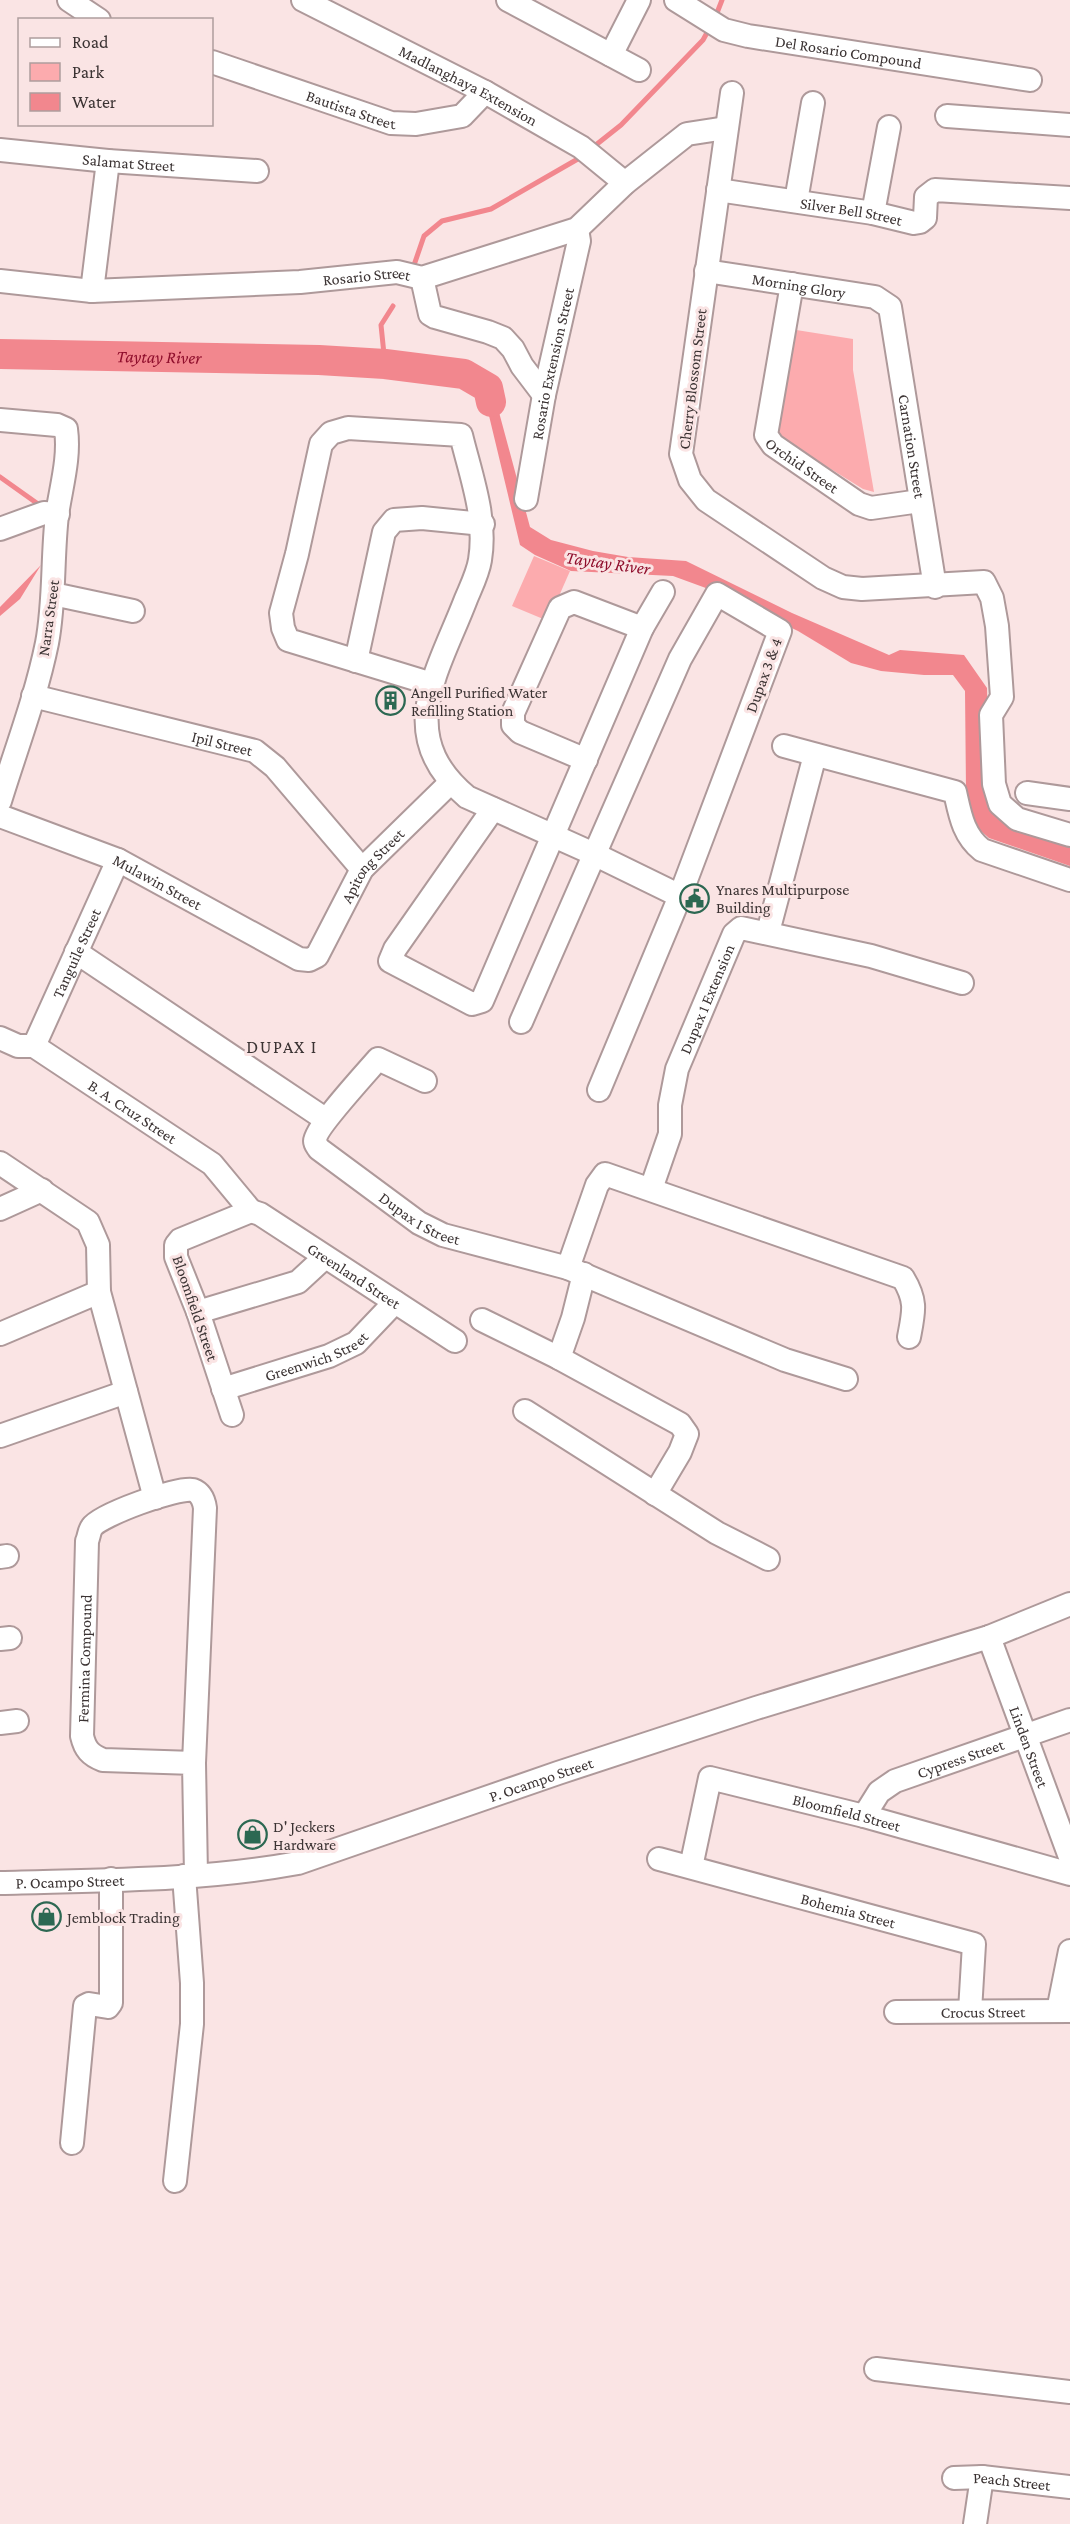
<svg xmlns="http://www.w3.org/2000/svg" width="1070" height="2524" viewBox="0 0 1070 2524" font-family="'Crimson Pro',serif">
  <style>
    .green { fill: #fcabae }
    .water { fill: #f2878e }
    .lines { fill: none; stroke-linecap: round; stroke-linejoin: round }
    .stream { stroke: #f2878e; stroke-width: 5 }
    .river { stroke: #f2878e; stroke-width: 30 }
    .minor-casing { stroke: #ae999a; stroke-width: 26 }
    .minor { stroke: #fff; stroke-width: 22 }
    .labels { text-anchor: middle; stroke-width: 6; stroke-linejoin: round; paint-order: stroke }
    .street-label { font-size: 16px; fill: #3b3333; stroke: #fae4e4 }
    .poi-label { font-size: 16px; fill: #3b3333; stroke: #fae4e4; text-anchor: start }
    .water-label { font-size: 18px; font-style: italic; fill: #8f0e2c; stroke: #fae4e4 }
    .neighbourhood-label { font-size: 18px; letter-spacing: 1.5px; fill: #3b3333; stroke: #fae4e4 }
  </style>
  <rect width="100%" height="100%" fill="#fae4e4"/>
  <path class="green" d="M 790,329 L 853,339 L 853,370 L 874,492 L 863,489 L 776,435 Z
    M 534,556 L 570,571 L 548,621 L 512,606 Z"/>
  <path class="water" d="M 464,374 L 478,378 L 493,390 L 530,527 L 551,540 L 593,551 L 628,557 L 686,561 L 792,613 L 889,655 L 900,650 L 964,655 L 987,688 L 989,763 L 1016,826 L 1070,847 L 1070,866 L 989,838 L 975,826 L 966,789 L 965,691 L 953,675 L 924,675 L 881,671 L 851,663 L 798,631 L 714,591 L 673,576 L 571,571 L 535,555 L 520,545 L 485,399 L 478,385 Z
    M 41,565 L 20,599 L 0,616 L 0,607 Z"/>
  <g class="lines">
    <path class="stream" d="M 715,18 L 722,0
      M 592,148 L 621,125 L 703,40 L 709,29
      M 413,268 L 424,236 L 442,221 L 491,209 L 583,156
      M 385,364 L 381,325 L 393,306
      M 0,365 L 10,354
      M 0,477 L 38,504 L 39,510"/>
    <path class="river" id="s1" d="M 0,354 L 319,360 L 385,364 L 464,374 L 488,388 L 491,402"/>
    <defs>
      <g id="minor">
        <path d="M 69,0 L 99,20"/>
        <path id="s2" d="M 303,0 L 485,92 L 581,147 L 625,183"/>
        <path d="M 508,0 L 639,70"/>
        <path id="s3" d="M 676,0 L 724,30 L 748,36 L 1030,80"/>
        <path d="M 611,55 L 639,0"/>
        <path id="s4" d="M 212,62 L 391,123 L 416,124 L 462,116 L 485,92"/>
        <path d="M 732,93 L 681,454 L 690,480 L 706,500 L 823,578 L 843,587 L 862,589 L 984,582 L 992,598 L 997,626 L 1002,697 L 991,715 L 994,784 L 1000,804 L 1017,819 L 1070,835"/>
        <path d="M 947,116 L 1070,125"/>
        <path id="s5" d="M 0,150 L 108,161 L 257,171"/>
        <path id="s6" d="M 718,190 L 873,213 L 914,223 L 920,222 L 925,218 L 926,197 L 935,190 L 1070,198"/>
        <path d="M 796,201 L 813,103"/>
        <path d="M 873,213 L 889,127"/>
        <path id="s7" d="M 706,271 L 875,297 L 890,307 L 935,587"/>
        <path d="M 422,278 L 430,314 L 435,317 L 488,332 L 503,338 L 513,349 L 522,366 L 544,395"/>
        <path id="s8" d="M 0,281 L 92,291 L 300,282 L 397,272 L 422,278 L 577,229 L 625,183 L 687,134 L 726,128"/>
        <path id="s9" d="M 792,284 L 766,435 L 773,445 L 859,504 L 871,508 L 920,501"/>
        <path d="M 92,291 L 108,161"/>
        <path d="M 0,420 L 57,425 L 66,429 C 70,458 61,487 57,515 C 52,558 55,601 47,643 C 36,697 16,749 0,801"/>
        <path id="s10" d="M 526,499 L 544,395 L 579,241 L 577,229"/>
        <path d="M 0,529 L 44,513 L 58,514"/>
        <path d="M 53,594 L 133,611"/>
        <path d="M 356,661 L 384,532 L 394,520 L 422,518 L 483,524"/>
        <path d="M 432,684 L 288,640 L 283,628 L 281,613 L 297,554 L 321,444 L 331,433 L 348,428 L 461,435 C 471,476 487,518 480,560 C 478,573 471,587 466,599 C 438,672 393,735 467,797 L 594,854 L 680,896"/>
        <path id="s11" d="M 33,696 L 255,751 L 275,767 L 362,869"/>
        <path d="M 784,746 L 955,792 C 960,814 963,835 982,850 L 1070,880"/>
        <path d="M 586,760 L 520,732 L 513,725 L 513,713 L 560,608 L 574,602 L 642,628"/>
        <path d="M 1027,793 L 1070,799"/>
        <path d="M 493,809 L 395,949 L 390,961 L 472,1004 L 482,1001 L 642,628 L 663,592"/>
        <path id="s12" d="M 0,816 L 118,860 L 299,959 L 309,960 L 317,956 L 362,869 L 450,783"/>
        <path d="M 768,932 L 815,755"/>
        <path d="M 76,952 L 325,1119"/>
        <path d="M 521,1022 L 680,659 L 717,594 L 780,631 L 680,896 L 599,1090"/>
        <path id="s13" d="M 0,1038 L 18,1046 L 34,1046 L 212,1164 L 251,1211"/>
        <path id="s14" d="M 34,1046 L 118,860"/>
        <path id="s15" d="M 425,1081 L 378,1059 C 367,1072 315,1128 315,1141 C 315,1144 317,1146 319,1149 L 419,1223 L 443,1235 L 568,1268 L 785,1360 L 846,1379"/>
        <path d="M 0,1163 L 88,1222 L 98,1245 L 99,1292 L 155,1498"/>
        <path id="s16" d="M 651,1189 L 670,1134 L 670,1105 L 677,1069 L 734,934 L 741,928 L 871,956 L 962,983"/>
        <path d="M 0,1209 L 42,1190"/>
        <path id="s17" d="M 251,1211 L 260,1214 L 455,1341"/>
        <path d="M 568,1268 L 597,1185 L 605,1174 L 903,1278 C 917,1301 914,1311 909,1337"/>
        <path d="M 198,1312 L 298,1282 L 325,1257"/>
        <path d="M 482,1320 L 559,1358 L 680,1424 L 687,1434 L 680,1452 L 655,1494"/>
        <path d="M 0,1334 L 99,1292"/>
        <path d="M 559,1358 L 573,1318 L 584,1274"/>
        <path id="s18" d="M 223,1389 L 329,1356 L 356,1343 L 395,1302"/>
        <path d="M 525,1411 L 717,1533 L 768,1559"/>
        <path d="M 232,1415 L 198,1312 L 176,1257 L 176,1245 L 180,1240 L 251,1211"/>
        <path d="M 0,1436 L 126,1392"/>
        <path d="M 0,1557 L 7,1556"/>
        <path id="s19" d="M 989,1637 L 1070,1857"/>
        <path d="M 0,1639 L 10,1638"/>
        <path d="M 0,1723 L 17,1721"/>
        <path id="s20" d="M 194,1763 L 103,1760 C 90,1755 85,1749 82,1736 L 87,1541 C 89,1537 89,1531 92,1527 C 100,1515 177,1487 193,1490 C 201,1493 204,1501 205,1508 L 194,1763 L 196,1875"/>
        <path id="s21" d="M 864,1816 L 879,1792 L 895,1781 L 1070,1720"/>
        <path id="s22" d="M 659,1859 L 974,1944 L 970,2011"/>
        <path id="s23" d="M 691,1867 L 710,1778 L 864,1816 L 1070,1874"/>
        <path id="s24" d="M 0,1883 C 99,1880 200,1881 298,1863 L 558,1773 L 756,1708 L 989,1637 L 1070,1604"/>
        <path d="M 1058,2011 L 1070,1951"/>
        <path id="s25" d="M 896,2012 L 1070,2011"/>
        <path d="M 72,2143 L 85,2006 L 89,2004 L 108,2007 L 111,2003 L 111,1879"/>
        <path d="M 175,2181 L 192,2024 L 192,1983 L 184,1876"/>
        <path d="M 876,2369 L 1070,2392"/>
        <path id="s26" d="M 954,2478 L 982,2477 L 1070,2487"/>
        <path d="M 975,2524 L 982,2477"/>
      </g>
    </defs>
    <use href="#minor" class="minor-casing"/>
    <use href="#minor" class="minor"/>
  </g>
  <defs>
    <symbol id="building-ring" viewBox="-11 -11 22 22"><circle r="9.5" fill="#fae4e4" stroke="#2c6852" stroke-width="1.5"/><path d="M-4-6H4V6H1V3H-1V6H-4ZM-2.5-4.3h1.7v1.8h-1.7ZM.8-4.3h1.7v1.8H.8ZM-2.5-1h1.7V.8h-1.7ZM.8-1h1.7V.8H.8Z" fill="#2c6852"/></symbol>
    <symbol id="civic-ring" viewBox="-11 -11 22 22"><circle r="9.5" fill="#fae4e4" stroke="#2c6852" stroke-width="1.5"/><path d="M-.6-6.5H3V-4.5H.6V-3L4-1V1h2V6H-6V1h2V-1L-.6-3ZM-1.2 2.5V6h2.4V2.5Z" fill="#2c6852"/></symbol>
    <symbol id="shop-ring" viewBox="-11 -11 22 22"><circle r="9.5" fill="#fae4e4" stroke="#2c6852" stroke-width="1.5"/><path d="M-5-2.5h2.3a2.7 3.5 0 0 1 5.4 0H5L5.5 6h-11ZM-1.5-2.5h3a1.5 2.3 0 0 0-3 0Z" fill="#2c6852"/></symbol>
  </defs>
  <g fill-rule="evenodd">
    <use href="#building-ring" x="374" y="684" width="33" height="33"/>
    <use href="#civic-ring" x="678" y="882" width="33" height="33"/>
    <use href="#shop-ring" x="236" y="1818" width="33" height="33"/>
    <use href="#shop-ring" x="30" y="1900" width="33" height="33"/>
  </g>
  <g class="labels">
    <g class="street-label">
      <text dy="6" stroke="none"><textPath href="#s3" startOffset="183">Del Rosario Compound</textPath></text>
      <text dy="6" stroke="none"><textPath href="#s2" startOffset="186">Madlanghaya Extension</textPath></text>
      <text dy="6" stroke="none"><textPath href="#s4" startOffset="147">Bautista Street</textPath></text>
      <text dy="6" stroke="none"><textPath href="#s5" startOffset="129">Salamat Street</textPath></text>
      <text dy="6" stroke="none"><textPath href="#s6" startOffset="135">Silver Bell Street</textPath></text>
      <text dy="6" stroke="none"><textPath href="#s8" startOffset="368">Rosario Street</textPath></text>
      <text dy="6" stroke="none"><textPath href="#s7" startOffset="94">Morning Glory</textPath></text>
      <text dy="6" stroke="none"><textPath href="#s10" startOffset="138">Rosario Extension Street</textPath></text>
      <text transform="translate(692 379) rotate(-83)" y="6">Cherry Blossom Street</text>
      <text dy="6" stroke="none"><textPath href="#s7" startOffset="330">Carnation Street</textPath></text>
      <text dy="6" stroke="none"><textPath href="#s9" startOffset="201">Orchid Street</textPath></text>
      <text transform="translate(48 618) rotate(-82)" y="6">Narra Street</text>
      <text transform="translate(763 675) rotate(-70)" y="6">Dupax 3 &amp; 4</text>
      <text dy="6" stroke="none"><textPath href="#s11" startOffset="195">Ipil Street</textPath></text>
      <text dy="6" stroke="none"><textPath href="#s12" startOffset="458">Apitong Street</textPath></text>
      <text dy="6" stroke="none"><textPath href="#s12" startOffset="171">Mulawin Street</textPath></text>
      <text dy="6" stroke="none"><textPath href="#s14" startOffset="102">Tanguile Street</textPath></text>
      <text dy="6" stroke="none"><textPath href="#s16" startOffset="200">Dupax 1 Extension</textPath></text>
      <text dy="6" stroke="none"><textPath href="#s13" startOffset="154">B. A. Cruz Street</textPath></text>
      <text dy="6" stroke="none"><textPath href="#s15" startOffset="288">Dupax I Street</textPath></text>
      <text dy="6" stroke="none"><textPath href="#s17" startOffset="122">Greenland Street</textPath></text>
      <text transform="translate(196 1308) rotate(71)" y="6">Bloomfield Street</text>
      <text dy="6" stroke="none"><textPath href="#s18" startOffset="99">Greenwich Street</textPath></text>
      <text dy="6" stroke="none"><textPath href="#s20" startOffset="202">Fermina Compound</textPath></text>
      <text dy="6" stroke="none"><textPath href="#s19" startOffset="117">Linden Street</textPath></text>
      <text dy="6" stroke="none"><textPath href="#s21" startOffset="117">Cypress Street</textPath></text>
      <text dy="6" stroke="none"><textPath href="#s24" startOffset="556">P. Ocampo Street</textPath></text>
      <text dy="6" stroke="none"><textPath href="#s23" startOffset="232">Bloomfield Street</textPath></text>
      <text dy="6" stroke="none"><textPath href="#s24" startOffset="70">P. Ocampo Street</textPath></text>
      <text dy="6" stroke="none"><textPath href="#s22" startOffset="196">Bohemia Street</textPath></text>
      <text dy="6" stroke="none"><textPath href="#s25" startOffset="87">Crocus Street</textPath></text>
      <text dy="6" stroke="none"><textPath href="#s26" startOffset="58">Peach Street</textPath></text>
    </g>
    <g class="poi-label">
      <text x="411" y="698">Angell Purified Water<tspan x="411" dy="18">Refilling Station</tspan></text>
      <text x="716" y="895">Ynares Multipurpose<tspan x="716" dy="18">Building</tspan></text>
      <text x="273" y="1832">D' Jeckers<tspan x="273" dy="18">Hardware</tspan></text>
      <text x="67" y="1923">Jemblock Trading</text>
    </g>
    <g class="water-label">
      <text dy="6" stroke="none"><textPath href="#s1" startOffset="159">Taytay River</textPath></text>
      <text transform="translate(608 563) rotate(8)" y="6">Taytay River</text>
    </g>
    <g class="neighbourhood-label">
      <text x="282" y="1053">DUPAX I</text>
    </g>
  </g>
  <rect x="18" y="18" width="195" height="108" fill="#fae4e4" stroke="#ae9d9d" stroke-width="1.5"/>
  <rect x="30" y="38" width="30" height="9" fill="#ffffff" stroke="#ae9d9d" stroke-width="1.5"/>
  <text x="72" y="48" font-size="18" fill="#3b3333">Road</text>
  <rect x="30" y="63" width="30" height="18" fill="#fcabae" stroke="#ae9d9d" stroke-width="1.5"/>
  <text x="72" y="78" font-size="18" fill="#3b3333">Park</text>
  <rect x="30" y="93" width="30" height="18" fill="#f2878e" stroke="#ae9d9d" stroke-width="1.5"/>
  <text x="72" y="108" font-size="18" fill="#3b3333">Water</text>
</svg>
